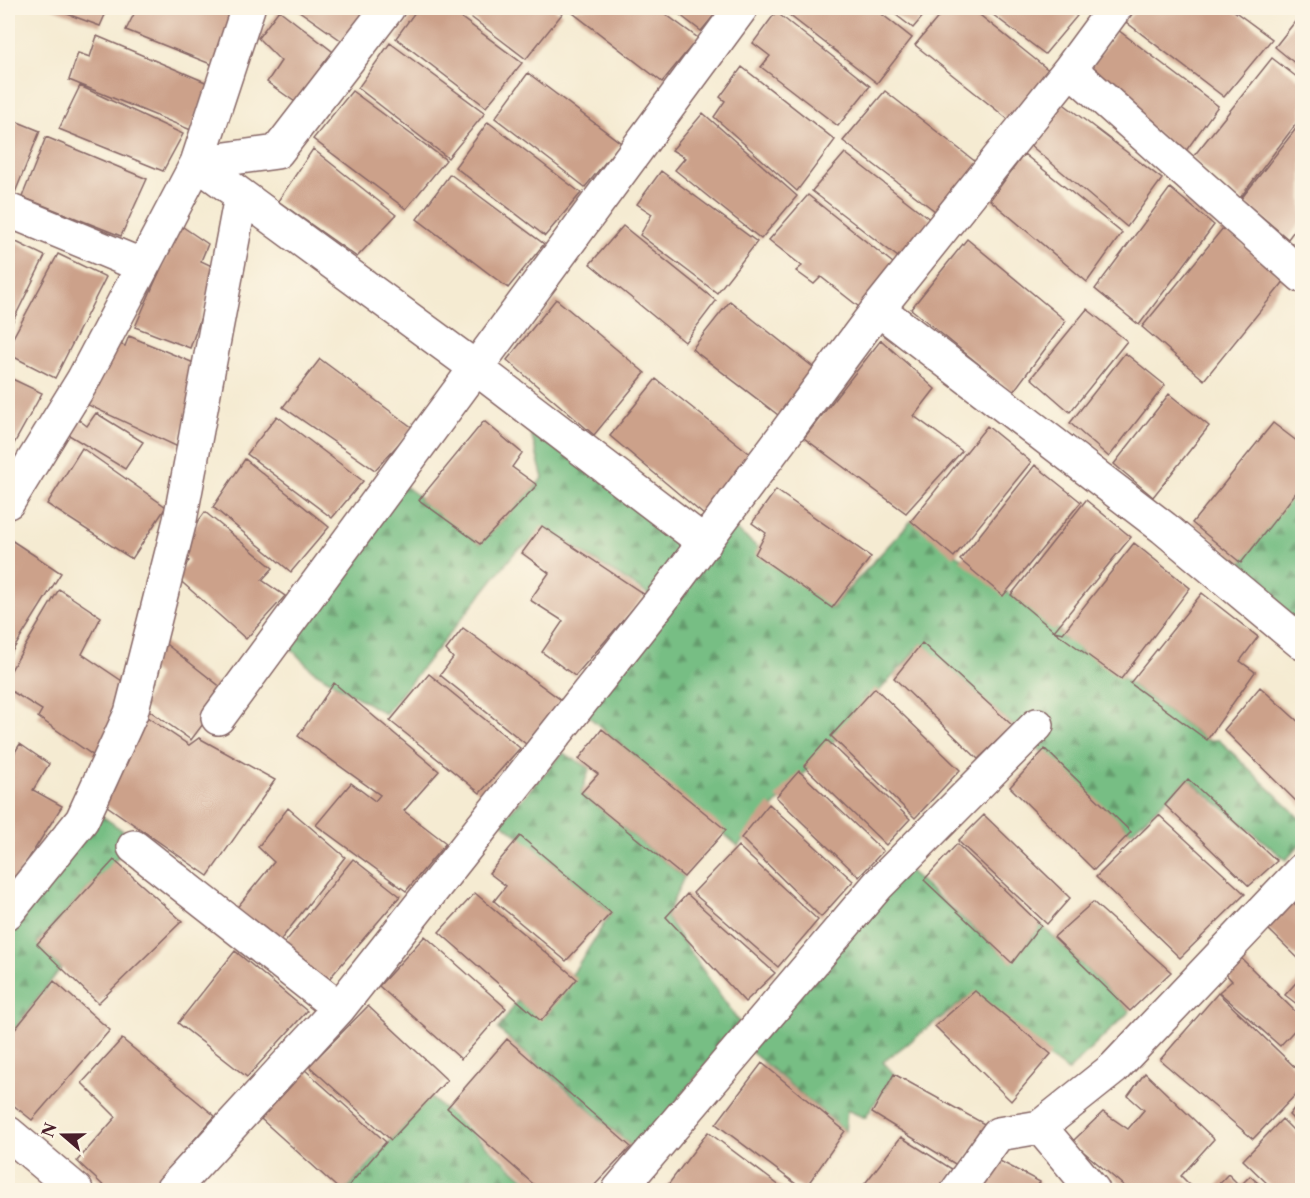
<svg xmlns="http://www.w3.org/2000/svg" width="1310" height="1198" viewBox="0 0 1310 1198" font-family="'Libre Caslon Text',serif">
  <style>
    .forest { fill: url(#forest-firs); stroke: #606e58; stroke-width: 1.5 }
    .building { fill: #cca18a }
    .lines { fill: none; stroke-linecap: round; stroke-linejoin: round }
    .minor-casing { stroke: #866665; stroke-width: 36 }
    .minor { stroke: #fff; stroke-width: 33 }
  </style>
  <defs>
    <pattern id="forest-firs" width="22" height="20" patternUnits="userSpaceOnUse" patternTransform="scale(1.5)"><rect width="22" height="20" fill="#77be84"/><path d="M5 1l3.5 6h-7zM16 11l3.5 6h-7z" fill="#649a6c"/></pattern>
  </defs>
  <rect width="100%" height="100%" fill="#fcf5e5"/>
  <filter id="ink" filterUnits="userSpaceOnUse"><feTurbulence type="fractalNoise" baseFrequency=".0167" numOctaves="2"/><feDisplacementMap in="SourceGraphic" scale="12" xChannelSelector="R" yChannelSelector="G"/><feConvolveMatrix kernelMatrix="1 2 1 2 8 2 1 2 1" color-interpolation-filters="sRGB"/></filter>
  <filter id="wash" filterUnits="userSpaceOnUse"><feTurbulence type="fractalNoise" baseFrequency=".008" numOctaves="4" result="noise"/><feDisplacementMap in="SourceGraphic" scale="24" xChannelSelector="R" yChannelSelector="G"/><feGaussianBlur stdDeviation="1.35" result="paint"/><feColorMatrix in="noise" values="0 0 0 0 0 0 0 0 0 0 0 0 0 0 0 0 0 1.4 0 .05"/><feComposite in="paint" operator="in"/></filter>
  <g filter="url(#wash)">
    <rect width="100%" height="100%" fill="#f5ebd2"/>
    <path class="forest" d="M 530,430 L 699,539 L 660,602 L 549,531 L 516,551 L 385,714 L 312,670 L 278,636 L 395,478 L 480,544 L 543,478 Z
      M 1302,470 L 1302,634 L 1220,565 Z
      M 911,521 L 1207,740 L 1219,740 L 1302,820 L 1302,842 L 1286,860 L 1188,779 L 1131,832 L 922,644 L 738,846 L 580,709 L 730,525 L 832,607 Z
      M 563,753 L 590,768 L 581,793 L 684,877 L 666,917 L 739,1022 L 638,1152 L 498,1029 L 517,1001 L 545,1017 L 611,913 L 501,822 Z
      M 92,809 L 135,839 L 37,943 L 61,968 L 8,1037 L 8,914 Z
      M 907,869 L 1012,962 L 1041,925 L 1130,1011 L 1068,1071 L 966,999 L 883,1062 L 894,1074 L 865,1118 L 847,1110 L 845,1131 L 749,1050 Z
      M 430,1097 L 537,1190 L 346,1190 Z"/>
    <g id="blocks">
      <path class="building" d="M 51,8 L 108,8 L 100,26 Z
        M 137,8 L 221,8 L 235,13 L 218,67 L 126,30 Z
        M 295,8 L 374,8 L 345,43 Z
        M 418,8 L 448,8 L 522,63 L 486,107 L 396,38 Z
        M 459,8 L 553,8 L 562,14 L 526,59 Z
        M 577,8 L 657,8 L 698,38 L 662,82 L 573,13 Z
        M 671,8 L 720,8 L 701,31 Z
        M 780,8 L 874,8 L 912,38 L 877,83 Z
        M 887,8 L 930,8 L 913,28 Z
        M 946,8 L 971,8 L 1051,72 L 1009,120 L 915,45 Z
        M 984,8 L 1066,8 L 1077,16 L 1045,54 Z
        M 1137,8 L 1230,8 L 1272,39 L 1224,97 L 1126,22 Z
        M 279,10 L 337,55 L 298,104 L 267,82 L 281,61 L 258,38 Z
        M 776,12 L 870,86 L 838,126 L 761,67 L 770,56 L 753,43 Z
        M 1302,13 L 1302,69 L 1275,47 Z
        M 1118,30 L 1218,106 L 1183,155 L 1086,73 Z
        M 97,36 L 210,84 L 191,130 L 69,80 L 78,53 L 90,57 Z
        M 390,43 L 485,113 L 448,158 L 358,88 Z
        M 1272,58 L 1302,81 L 1302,116 L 1240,198 L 1193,157 Z
        M 742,67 L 835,140 L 797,191 L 714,117 L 725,101 L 720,97 Z
        M 528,73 L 621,143 L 585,187 L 495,118 Z
        M 80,86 L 183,134 L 163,171 L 59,129 Z
        M 352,91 L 446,160 L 406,209 L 313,139 Z
        M 885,91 L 981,166 L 939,214 L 843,141 Z
        M 1061,102 L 1162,179 L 1127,227 L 1030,145 Z
        M 703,113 L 797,196 L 761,239 L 675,170 L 685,158 L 672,150 Z
        M 8,118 L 40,131 L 12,200 L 8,198 Z
        M 1302,121 L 1302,220 L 1288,239 L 1241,199 Z
        M 488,122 L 581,193 L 545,236 L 455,167 Z
        M 46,137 L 147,179 L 121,236 L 22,197 Z
        M 313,149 L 396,215 L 357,257 L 278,201 Z
        M 845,153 L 931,220 L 898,257 L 812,191 Z
        M 1024,154 L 1122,233 L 1087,282 L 990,200 Z
        M 661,171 L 757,242 L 717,293 L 640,235 L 652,214 L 637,204 Z
        M 450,174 L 544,244 L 508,288 L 417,219 Z
        M 1170,188 L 1214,225 L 1139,325 L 1095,289 Z
        M 808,195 L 898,267 L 863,310 L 821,277 L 814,284 L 796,271 L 802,266 L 769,240 Z
        M 180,225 L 208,244 L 201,261 L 218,269 L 190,348 L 135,327 Z
        M 623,226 L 716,301 L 685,342 L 590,264 Z
        M 1223,228 L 1286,279 L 1204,380 L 1142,327 Z
        M 8,238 L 45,256 L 8,331 Z
        M 967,239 L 1066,321 L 1013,392 L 911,309 Z
        M 58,254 L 106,277 L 55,378 L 8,354 L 8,347 Z
        M 556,299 L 645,373 L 594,435 L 507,360 Z
        M 730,301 L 818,371 L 782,418 L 692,349 Z
        M 1087,309 L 1127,341 L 1070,412 L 1031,378 Z
        M 129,336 L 201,366 L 178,447 L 86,404 L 113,342 L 125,346 Z
        M 881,340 L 935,389 L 914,416 L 962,451 L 906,513 L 804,438 Z
        M 1125,353 L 1165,385 L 1109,457 L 1070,423 Z
        M 320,359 L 413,428 L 375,470 L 283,407 Z
        M 8,377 L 42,393 L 10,451 L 8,449 Z
        M 656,379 L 753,456 L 704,515 L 610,436 Z
        M 1169,394 L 1209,426 L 1153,497 L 1114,464 Z
        M 96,413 L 143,442 L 125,469 L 64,432 L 75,417 L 87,426 Z
        M 277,416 L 363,481 L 332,518 L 247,454 Z
        M 484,421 L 522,453 L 512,467 L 537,485 L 480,544 L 419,500 Z
        M 1273,423 L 1302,445 L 1302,485 L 1241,563 L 1192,523 Z
        M 987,426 L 1031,462 L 954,557 L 911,521 Z
        M 82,448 L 166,507 L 132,559 L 47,504 Z
        M 245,459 L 329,527 L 291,572 L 213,507 Z
        M 1035,465 L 1081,502 L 1003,596 L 960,560 Z
        M 776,490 L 871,557 L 832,608 L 755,554 L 766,533 L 752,523 Z
        M 1086,500 L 1131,537 L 1054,631 L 1011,595 Z
        M 205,512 L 273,568 L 262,580 L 285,596 L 246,639 L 175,576 L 189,561 L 179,548 Z
        M 542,526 L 645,595 L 575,676 L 542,652 L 563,621 L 530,600 L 549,573 L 522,553 Z
        M 8,538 L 61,573 L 8,658 Z
        M 1134,543 L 1190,588 L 1121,679 L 1054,631 L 1063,633 Z
        M 59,589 L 101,617 L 82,654 L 128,685 L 97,758 L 38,717 L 42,710 L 8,689 L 8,675 Z
        M 1202,593 L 1258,637 L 1240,661 L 1255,672 L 1207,740 L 1130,683 Z
        M 463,628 L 561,700 L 526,744 L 440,675 L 453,658 L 446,650 Z
        M 162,641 L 227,692 L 191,740 L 143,706 L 158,675 L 151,669 Z
        M 922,643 L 1013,726 L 978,759 L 894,678 Z
        M 429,674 L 520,748 L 480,793 L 390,721 Z
        M 334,683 L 439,771 L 404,811 L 446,843 L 406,891 L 316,825 L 351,783 L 375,801 L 380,795 L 298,736 Z
        M 1260,687 L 1302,725 L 1302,807 L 1224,730 Z
        M 875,688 L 960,770 L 915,818 L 831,736 Z
        M 138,711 L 189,745 L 199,738 L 275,780 L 208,876 L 97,799 Z
        M 602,729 L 726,830 L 684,877 L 581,793 L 598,774 L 579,759 Z
        M 827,740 L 910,819 L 886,845 L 804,766 Z
        M 20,744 L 49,764 L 33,790 L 62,806 L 8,891 L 8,763 Z
        M 1045,749 L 1131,832 L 1094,870 L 1010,787 Z
        M 799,771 L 883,851 L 859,877 L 776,797 Z
        M 1188,779 L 1277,861 L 1249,886 L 1165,805 Z
        M 769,804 L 853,881 L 821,917 L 741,838 Z
        M 288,808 L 345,857 L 279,942 L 235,910 L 274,862 L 258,847 Z
        M 984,815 L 1070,898 L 1047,924 L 958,841 Z
        M 1159,815 L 1245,894 L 1180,958 L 1096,877 Z
        M 520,836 L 611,913 L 566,961 L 494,901 L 506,886 L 489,873 Z
        M 957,844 L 1041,925 L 1012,963 L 924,880 Z
        M 738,846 L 818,920 L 778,967 L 693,893 Z
        M 353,859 L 400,896 L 323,986 L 277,952 Z
        M 114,860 L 182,921 L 98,1003 L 37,944 Z
        M 475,893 L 577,979 L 541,1021 L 439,932 Z
        M 687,894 L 775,973 L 745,1002 L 666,917 Z
        M 1290,899 L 1302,911 L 1302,962 L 1265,926 Z
        M 1093,902 L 1171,972 L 1130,1011 L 1054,937 Z
        M 425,936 L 506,1008 L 461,1059 L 379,986 Z
        M 235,951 L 307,1011 L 247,1077 L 178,1023 Z
        M 1241,958 L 1302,1018 L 1302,1022 L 1280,1046 L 1219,992 L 1232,981 L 1225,973 Z
        M 1302,976 L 1302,1008 L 1285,995 Z
        M 54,981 L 110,1030 L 32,1120 L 8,1101 L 8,1038 Z
        M 975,991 L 1051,1054 L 1011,1101 L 935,1026 Z
        M 1218,993 L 1302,1074 L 1302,1088 L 1253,1139 L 1160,1060 Z
        M 368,1006 L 447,1080 L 391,1140 L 309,1066 Z
        M 122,1039 L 215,1116 L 150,1190 L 108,1190 L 77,1161 L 116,1117 L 82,1083 Z
        M 507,1039 L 631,1147 L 590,1190 L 540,1190 L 447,1108 Z
        M 762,1063 L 845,1131 L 804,1190 L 716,1124 Z
        M 304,1069 L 386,1142 L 345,1190 L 340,1190 L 261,1119 Z
        M 1145,1073 L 1214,1139 L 1181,1176 L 1195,1190 L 1129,1190 L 1072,1142 L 1103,1112 L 1128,1129 L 1144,1110 L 1128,1096 Z
        M 894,1074 L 988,1126 L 960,1167 L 872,1113 Z
        M 1302,1098 L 1302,1128 L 1289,1115 Z
        M 1282,1119 L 1302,1139 L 1302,1190 L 1274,1190 L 1243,1160 Z
        M 708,1132 L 785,1190 L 664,1190 Z
        M 901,1137 L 955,1171 L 943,1190 L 870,1190 L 863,1186 Z
        M 992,1157 L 1040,1182 L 1035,1190 L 971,1190 Z
        M 1228,1174 L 1240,1186 L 1250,1176 L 1266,1190 L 1213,1190 Z"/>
    </g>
  </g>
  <g filter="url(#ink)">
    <use href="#blocks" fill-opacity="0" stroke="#866665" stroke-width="1.5"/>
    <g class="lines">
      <defs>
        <path id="minor" d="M 248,8 L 197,163 L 476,368 L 705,543
          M 1070,69 L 1302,276
          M 8,210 L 143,266
          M 878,309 L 1164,528 L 1302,643
          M 8,502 L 83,380 L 197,163 L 277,152 L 388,8
          M 218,718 L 741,8
          M 134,847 L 339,1008
          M 8,912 L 82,820 L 131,713 L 180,520 L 241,196
          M 1040,1127 L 1093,1190
          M 8,1133 L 76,1190
          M 172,1190 L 339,1008 L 660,602 L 878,309 L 1070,69 L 1115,8
          M 619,1190 L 878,885 L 1037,725
          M 958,1190 L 998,1134 L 1040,1127 L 1114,1068 L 1302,870"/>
      </defs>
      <use href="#minor" class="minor-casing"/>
      <use href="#minor" class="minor"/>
    </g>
  </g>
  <rect width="1310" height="1198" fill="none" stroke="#fcf5e5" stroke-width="30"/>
  <g transform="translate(63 1135) rotate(290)" stroke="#fcf5e5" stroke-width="4.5" paint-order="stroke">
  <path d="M0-4.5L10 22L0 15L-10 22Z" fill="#4a1f2b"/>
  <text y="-9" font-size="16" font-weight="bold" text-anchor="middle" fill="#4a1f2b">N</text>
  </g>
</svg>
